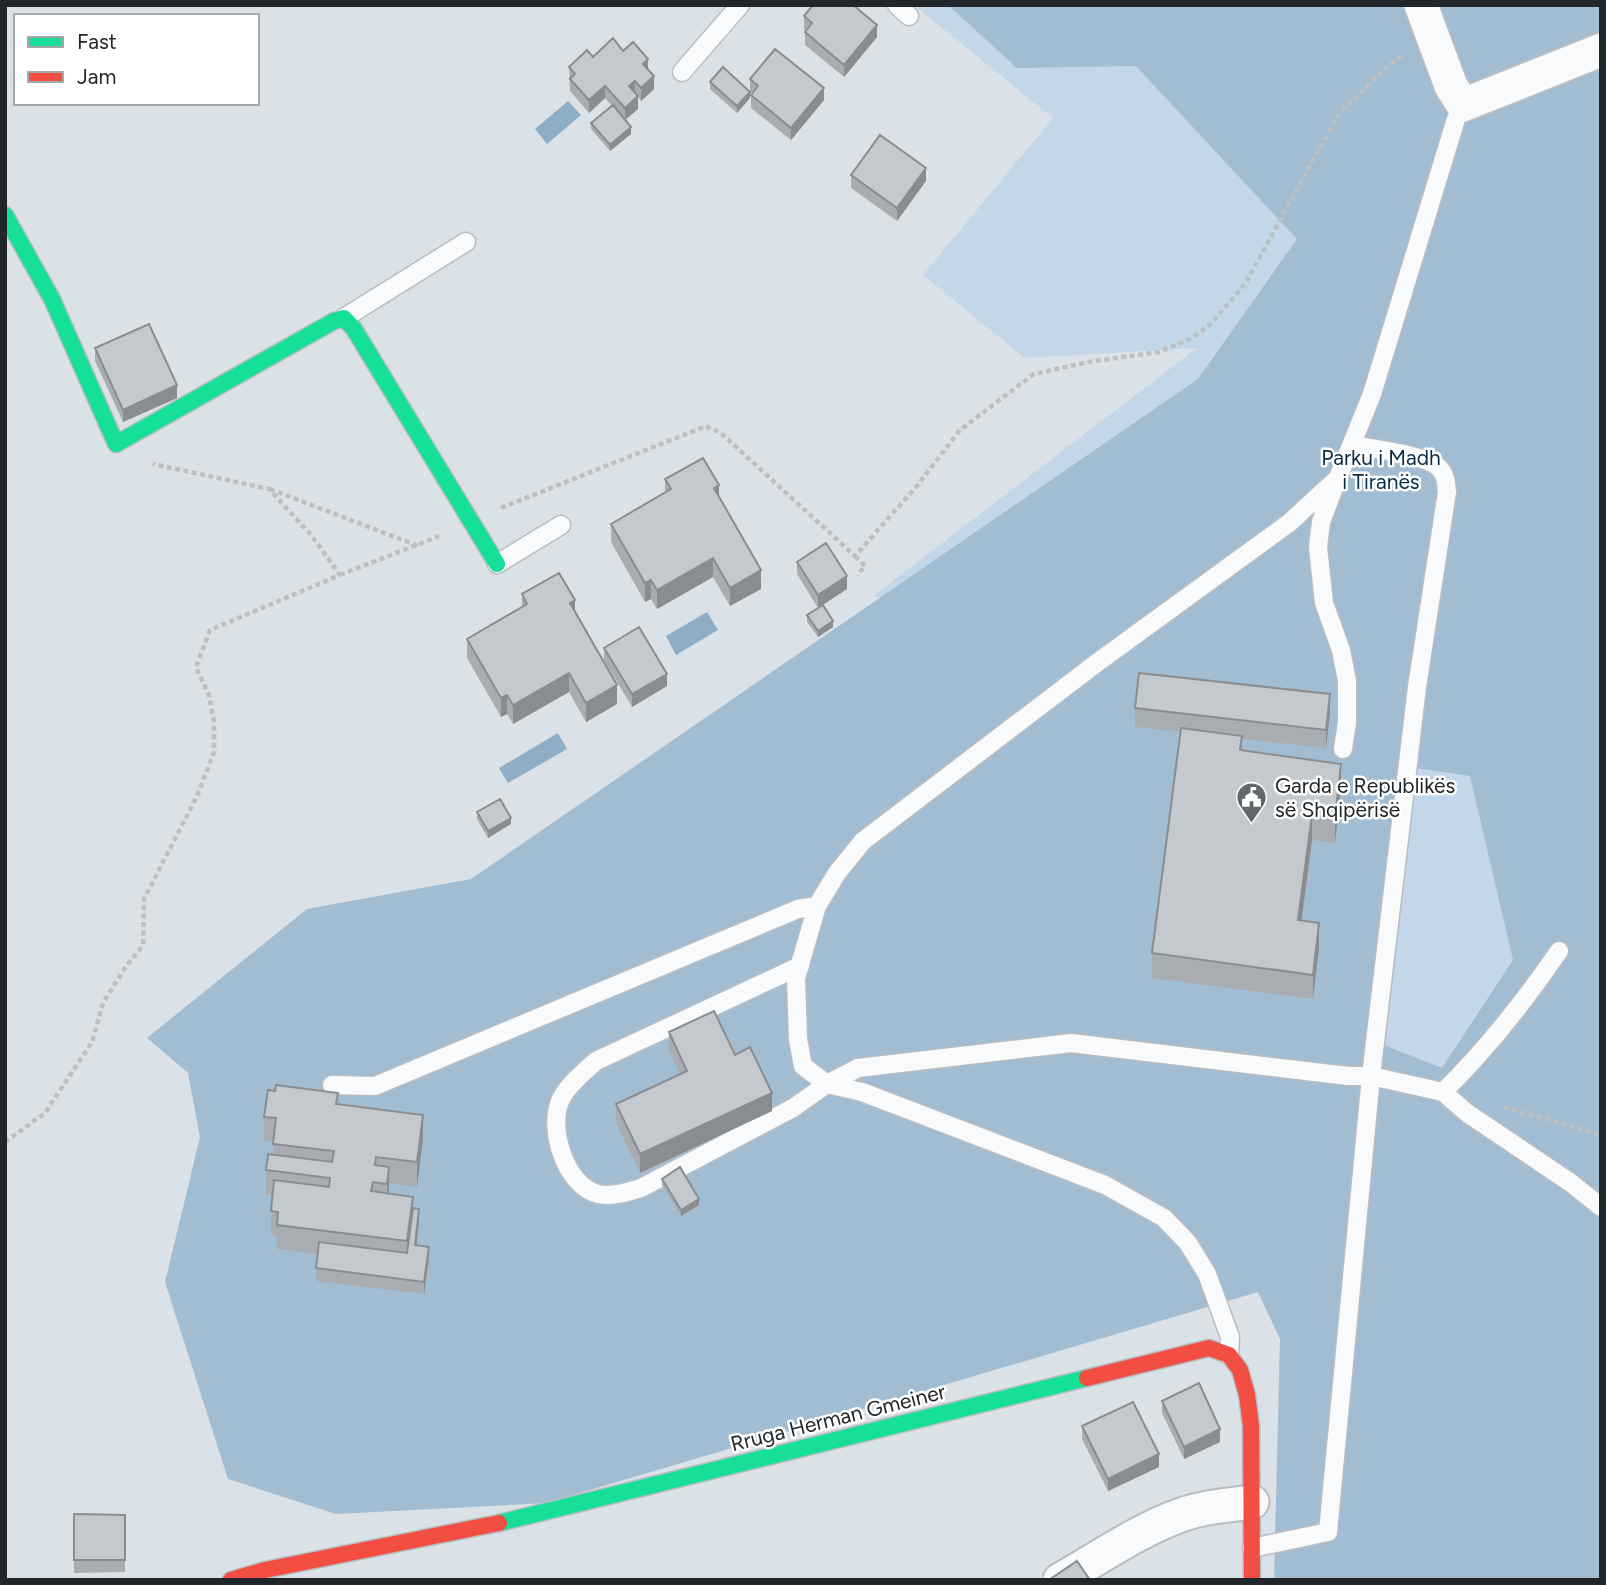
<svg xmlns="http://www.w3.org/2000/svg" width="1606" height="1585" viewBox="0 0 1606 1585" font-family="Figtree,sans-serif">
  <style>
    .green { fill: #c3d7e8 }
    .forest { fill: #a2bdd2; fill-rule: evenodd }
    .water { fill: #8eadc7 }
    .lines { fill: none; stroke-linecap: round; stroke-linejoin: round }
    .lane-casing { stroke: #b8bdc2; stroke-width: 21 }
    .street-casing { stroke: #b8bdc2; stroke-width: 37 }
    .fast-casing { stroke: #b8bdc2; stroke-width: 19 }
    .jam-casing { stroke: #b8bdc2; stroke-width: 19 }
    .path { stroke: #bcc0c3; stroke-width: 4.5; stroke-dasharray: 5 3.5; stroke-linecap: butt }
    .lane { stroke: #f9fafb; stroke-width: 18 }
    .street { stroke: #f9fafb; stroke-width: 33 }
    .fast { stroke: #16e098; stroke-width: 16 }
    .jam { stroke: #f24e42; stroke-width: 16 }
    .wall { fill: #a9adb1 }
    .shaded-wall { fill: #898d90 }
    .building { fill: #c4c9ce; stroke: #898d90; stroke-width: 2 }
    .labels { text-anchor: middle; stroke-width: 5; stroke-linejoin: round; paint-order: stroke }
    .park-label { font-size: 21px; fill: #092c44; stroke: #fff }
    .poi-label { font-size: 21px; fill: #21262a; stroke: #fff; text-anchor: start }
    .street-label { font-size: 21px; fill: #21262a; stroke: #fff }
  </style>
  <rect width="100%" height="100%" fill="#dae1e7"/>
  <path class="green" d="M 914,5 L 1601,5 L 1601,1580 L 1277,1580 L 1409,699 L 873,596 L 1197,348 L 1025,358 L 923,275 L 1053,118 Z"/>
  <path class="forest" d="M 948,5 L 1601,5 L 1601,1580 L 1274,1580 L 1280,1339 L 1258,1292 L 546,1503 L 336,1514 L 228,1479 L 165,1282 L 200,1137 L 188,1073 L 147,1038 L 307,909 L 471,879 L 1198,379 L 1297,239 L 1136,66 L 1017,68 ZM 1402,766 L 1470,776 L 1513,960 L 1442,1068 L 1371,1040 Z"/>
  <path class="water" d="M 568,101 L 581,115 L 547,144 L 535,129 Z
    M 707,612 L 718,630 L 676,655 L 666,636 Z
    M 558,733 L 567,749 L 508,783 L 499,768 Z"/>
  <g class="lines">
    <defs>
      <path id="lane" d="M 897,5 L 909,16
        M 682,72 L 740,5
        M 344,318 L 466,242
        M 1335,485 L 1321,522 L 1318,547 L 1324,603 L 1341,650 L 1347,681 L 1347,722 L 1343,749
        M 497,564 L 561,525
        M 800,966 L 596,1061 C 584,1072 570,1083 562,1097 C 546,1125 565,1186 598,1194 C 612,1197 628,1192 641,1188 L 793,1108 L 827,1084 L 858,1068 L 1071,1043 L 1348,1076 L 1371,1076 L 1443,1092 L 1467,1113 L 1571,1183 L 1601,1207
        M 332,1085 L 375,1086 L 798,909 L 817,906
        M 1443,1092 C 1487,1049 1524,1002 1559,951
        M 1229,1355 L 1230,1337 L 1207,1274 L 1188,1243 L 1164,1218 L 1105,1185 L 862,1092 L 827,1084 L 803,1066 L 798,1039 L 796,978 L 817,906 L 837,873 L 863,841 L 1098,662 L 1289,523 L 1338,478 L 1372,394 L 1456,119
        M 1252,1548 L 1328,1532 L 1371,1076 L 1417,687 L 1447,492 C 1446,482 1446,474 1438,467 C 1425,455 1370,448 1351,445"/>
      <path id="street" d="M 1421,5 L 1451,86 L 1463,105 L 1601,50
        M 1060,1580 C 1099,1558 1139,1530 1181,1515 C 1203,1507 1228,1505 1252,1502"/>
      <path id="fast" d="M 5,215 L 52,299 L 116,444 L 334,321 L 344,318 L 354,329 L 497,564
        M 499,1523 L 1087,1378"/>
      <path id="jam" d="M 1087,1378 L 1209,1348 L 1229,1355 L 1240,1370 L 1247,1395 L 1251,1426 L 1252,1580
        M 231,1580 L 265,1570 L 499,1523"/>
    </defs>
    <use href="#lane" class="lane-casing"/>
    <use href="#street" class="street-casing"/>
    <use href="#fast" class="fast-casing"/>
    <use href="#jam" class="jam-casing"/>
    <path class="path" d="M 270,489 L 418,546
      M 501,508 L 706,426 L 721,433 L 855,556 L 917,486 L 960,430 L 1034,374 L 1088,362 L 1159,352 L 1190,339 L 1211,324 L 1245,284 L 1339,113 L 1385,68 L 1405,54
      M 855,556 L 865,566 L 857,575
      M 340,575 L 439,536
      M 1504,1107 L 1601,1135
      M 5,1142 L 45,1113 L 92,1042 L 103,1003 L 125,968 L 143,945 L 144,899 L 197,796 L 214,752 L 214,722 L 209,695 L 196,667 L 210,630 L 340,575 L 311,535 L 269,489 L 153,464"/>
    <use href="#lane" class="lane"/>
    <use href="#street" class="street"/>
    <use href="#fast" class="fast"/>
    <use href="#jam" class="jam"/>
  </g>
  <path class="wall" d="M 804,16 L 877,37 L 844,77 L 805,45 L 805,32 L 806,31 L 804,29 Z
    M 623,51 L 648,69 L 654,89 L 641,101 L 638,97 L 638,109 L 625,120 L 631,134 L 610,151 L 591,129 L 591,123 L 612,106 L 605,98 L 589,113 L 570,91 L 569,67 L 593,57 Z
    M 750,79 L 824,100 L 791,140 L 751,108 L 751,95 L 752,94 L 750,92 L 750,98 L 737,113 L 710,89 L 710,82 L 750,91 Z
    M 851,175 L 926,181 L 897,221 L 851,188 Z
    M 95,348 L 177,398 L 123,422 L 95,361 Z
    M 665,479 L 719,497 L 761,589 L 730,606 L 713,577 L 657,609 L 651,599 L 645,602 L 611,542 L 611,524 L 665,493 Z
    M 797,562 L 847,589 L 818,608 L 797,574 Z
    M 522,594 L 575,612 L 617,704 L 586,722 L 569,692 L 513,724 L 507,714 L 501,717 L 467,658 L 467,639 L 522,607 Z
    M 807,615 L 833,627 L 818,637 L 807,622 Z
    M 604,648 L 667,686 L 632,707 L 604,660 Z
    M 1135,708 L 1330,713 L 1326,748 L 1242,739 L 1242,750 L 1341,788 L 1335,843 L 1312,840 L 1302,921 L 1319,948 L 1313,999 L 1152,978 L 1152,953 L 1181,732 L 1135,727 Z
    M 477,812 L 511,824 L 488,838 L 477,819 Z
    M 669,1032 L 735,1055 L 772,1111 L 640,1173 L 616,1123 L 616,1104 L 680,1074 L 669,1051 Z
    M 338,1104 L 423,1139 L 417,1187 L 389,1183 L 389,1194 L 413,1209 L 419,1222 L 416,1245 L 429,1259 L 424,1294 L 316,1281 L 317,1254 L 277,1249 L 277,1236 L 271,1235 L 271,1211 L 272,1195 L 266,1194 L 266,1170 L 273,1154 L 273,1142 L 264,1141 L 264,1117 Z
    M 662,1179 L 699,1205 L 681,1216 L 662,1185 Z
    M 1162,1401 L 1220,1442 L 1184,1459 L 1162,1413 Z
    M 1082,1426 L 1159,1467 L 1108,1491 L 1082,1439 Z
    M 74,1514 L 125,1515 L 125,1572 L 74,1573 Z"/>
  <path class="shaded-wall" d="M 877,25 L 877,37 L 844,77 L 844,65 Z
    M 648,59 L 648,72 L 643,64 Z
    M 654,76 L 654,89 L 641,101 L 641,88 Z
    M 635,81 L 635,94 L 629,86 Z
    M 605,86 L 605,98 L 589,113 L 589,100 Z
    M 824,88 L 824,100 L 791,140 L 791,128 Z
    M 750,92 L 750,98 L 737,113 L 737,106 Z
    M 638,96 L 638,109 L 625,120 L 625,108 Z
    M 631,127 L 631,134 L 610,151 L 610,145 Z
    M 926,168 L 926,181 L 897,221 L 897,208 Z
    M 177,385 L 177,398 L 123,422 L 123,410 Z
    M 719,485 L 719,504 L 714,488 Z
    M 713,558 L 713,577 L 657,609 L 657,590 Z
    M 761,570 L 761,589 L 730,606 L 730,588 Z
    M 847,576 L 847,589 L 818,608 L 818,595 Z
    M 651,580 L 651,599 L 645,602 L 645,583 Z
    M 575,600 L 575,619 L 570,603 Z
    M 833,621 L 833,627 L 818,637 L 818,631 Z
    M 569,673 L 569,692 L 513,724 L 513,705 Z
    M 667,674 L 667,686 L 632,707 L 632,694 Z
    M 617,685 L 617,704 L 586,722 L 586,703 Z
    M 1330,694 L 1330,713 L 1326,748 L 1326,730 Z
    M 507,695 L 507,714 L 501,717 L 501,698 Z
    M 1341,764 L 1341,788 L 1335,843 L 1335,818 Z
    M 1312,815 L 1312,840 L 1298,945 L 1298,920 Z
    M 511,818 L 511,824 L 488,838 L 488,831 Z
    M 1319,923 L 1319,948 L 1313,999 L 1313,975 Z
    M 772,1093 L 772,1111 L 640,1173 L 640,1154 Z
    M 423,1115 L 423,1139 L 417,1187 L 417,1162 Z
    M 389,1167 L 389,1191 L 387,1208 L 387,1184 Z
    M 413,1197 L 413,1221 L 407,1266 L 407,1241 Z
    M 699,1199 L 699,1205 L 681,1216 L 681,1210 Z
    M 419,1209 L 419,1222 L 415,1258 L 415,1245 Z
    M 429,1247 L 429,1259 L 424,1294 L 424,1282 Z
    M 1220,1429 L 1220,1442 L 1184,1459 L 1184,1447 Z
    M 1159,1454 L 1159,1467 L 1108,1491 L 1108,1479 Z"/>
  <path class="building" d="M 813,5 L 853,5 L 877,25 L 844,65 L 805,32 L 812,23 L 804,16 Z
    M 613,38 L 623,51 L 633,42 L 648,59 L 643,64 L 654,76 L 641,88 L 635,81 L 629,86 L 638,96 L 625,108 L 605,86 L 589,100 L 570,79 L 575,74 L 569,67 L 587,50 L 593,57 Z
    M 775,49 L 824,88 L 791,128 L 751,95 L 758,86 L 750,79 Z
    M 723,67 L 750,92 L 737,106 L 710,82 Z
    M 613,105 L 631,127 L 610,145 L 591,123 Z
    M 880,135 L 926,168 L 897,208 L 851,175 Z
    M 149,324 L 177,385 L 123,410 L 95,348 Z
    M 703,458 L 719,485 L 714,488 L 761,570 L 730,588 L 713,558 L 657,590 L 651,580 L 645,583 L 611,524 L 671,489 L 665,479 Z
    M 826,543 L 847,576 L 818,595 L 797,562 Z
    M 559,573 L 575,600 L 570,603 L 617,685 L 586,703 L 569,673 L 513,705 L 507,695 L 501,698 L 467,639 L 527,604 L 522,594 Z
    M 823,605 L 833,621 L 818,631 L 807,615 Z
    M 639,627 L 667,674 L 632,694 L 604,648 Z
    M 1139,673 L 1330,694 L 1326,730 L 1135,708 Z
    M 1181,728 L 1242,736 L 1240,750 L 1341,764 L 1335,818 L 1312,815 L 1298,920 L 1319,923 L 1313,975 L 1152,953 Z
    M 500,799 L 511,818 L 488,831 L 477,812 Z
    M 714,1011 L 735,1055 L 750,1047 L 772,1093 L 640,1154 L 616,1104 L 687,1071 L 669,1032 Z
    M 276,1085 L 338,1093 L 336,1104 L 423,1115 L 417,1162 L 376,1157 L 375,1165 L 389,1167 L 387,1184 L 373,1182 L 371,1191 L 413,1197 L 407,1241 L 277,1225 L 278,1212 L 271,1211 L 274,1180 L 329,1187 L 330,1178 L 266,1170 L 268,1154 L 332,1162 L 334,1151 L 273,1144 L 276,1118 L 264,1117 L 268,1090 L 275,1091 Z
    M 680,1167 L 699,1199 L 681,1210 L 662,1179 Z
    M 413,1208 L 419,1209 L 415,1245 L 429,1247 L 424,1282 L 316,1268 L 319,1242 L 407,1253 Z
    M 1199,1383 L 1220,1429 L 1184,1447 L 1162,1401 Z
    M 1133,1402 L 1159,1454 L 1108,1479 L 1082,1426 Z
    M 74,1514 L 125,1515 L 125,1560 L 74,1560 Z
    M 1077,1561 L 1090,1580 L 1049,1580 Z"/>
  <defs>
    <symbol id="civic-pin" viewBox="-11 -11 22 30"><path d="M0 17L-7.5 6A9.5 9.5 0 1 1 7.5 6Z" fill="#62676c" stroke="#fff"/><path d="M-.6-6.5H3V-4.5H.6V-3L4-1V1h2V6H-6V1h2V-1L-.6-3ZM-1.2 2.5V6h2.4V2.5Z" fill="#fff"/></symbol>
  </defs>
  <g fill-rule="evenodd">
    <use href="#civic-pin" x="1234" y="780" width="35" height="47"/>
  </g>
  <g class="labels">
    <g class="park-label">
      <text x="1381" y="465">Parku i Madh<tspan x="1381" dy="24">i Tiranës</tspan></text>
    </g>
    <g class="poi-label">
      <text x="1275" y="793">Garda e Republikës<tspan x="1275" dy="24">së Shqipërisë</tspan></text>
    </g>
    <g class="street-label">
      <text transform="translate(838 1418) rotate(-14)" y="7">Rruga Herman Gmeiner</text>
    </g>
  </g>
  <rect width="1606" height="1585" fill="none" stroke="#21262a" stroke-width="14"/>
  <rect x="14" y="14" width="245" height="91" fill="#ffffff" stroke="#a6a8aa" stroke-width="2"/>
  <rect x="28" y="37" width="35" height="10" fill="#16e098" stroke="#a6a8aa" stroke-width="2"/>
  <text x="77" y="49" font-size="21" fill="#21262a">Fast</text>
  <rect x="28" y="72" width="35" height="10" fill="#f24e42" stroke="#a6a8aa" stroke-width="2"/>
  <text x="77" y="84" font-size="21" fill="#21262a">Jam</text>
</svg>
